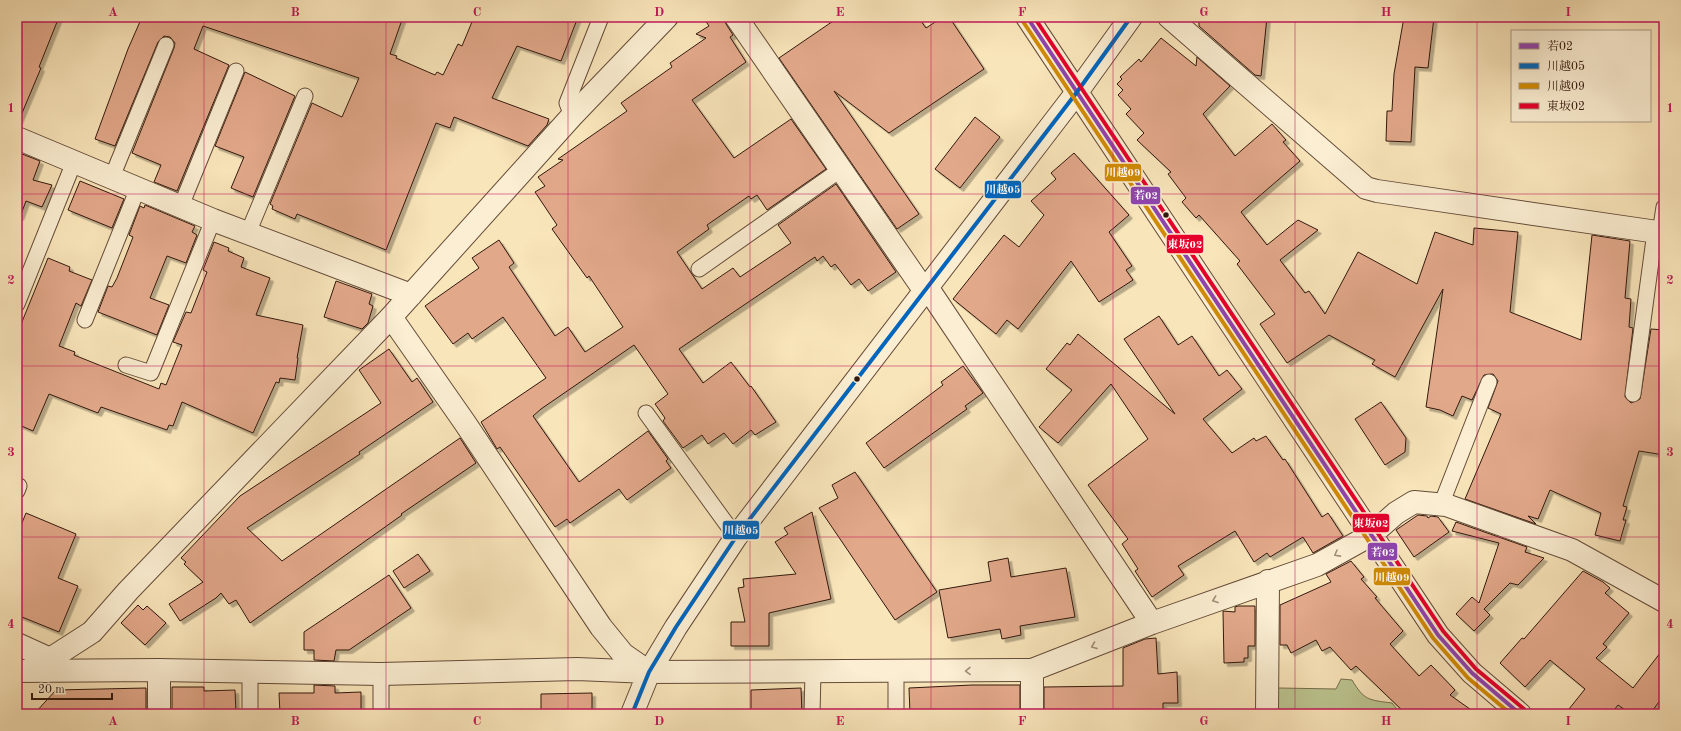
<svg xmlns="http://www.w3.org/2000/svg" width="1681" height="731" viewBox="0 0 1681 731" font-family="'Old Standard TT','Noto Serif JP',serif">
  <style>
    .green { fill: #bcc590; stroke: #776e4e }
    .building { fill: #e2a88a; stroke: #32180d; filter: url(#shadow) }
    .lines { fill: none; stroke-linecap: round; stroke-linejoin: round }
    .service-casing { stroke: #644b38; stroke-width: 17 }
    .minor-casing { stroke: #644b38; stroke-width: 24 }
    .tertiary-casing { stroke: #644b38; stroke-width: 24 }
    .service { stroke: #fbeed2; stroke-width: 15 }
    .minor { stroke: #fbeed2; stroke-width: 22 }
    .tertiary { stroke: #fbeed2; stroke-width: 22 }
    .bus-1-casing { stroke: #fbeed2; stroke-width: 7 }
    .bus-2-casing { stroke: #fbeed2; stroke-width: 7 }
    .bus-3-casing { stroke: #fbeed2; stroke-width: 7 }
    .bus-4-casing { stroke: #fbeed2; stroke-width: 7 }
    .bus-1 { stroke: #8e44ad; stroke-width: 4 }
    .bus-2 { stroke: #0065bd; stroke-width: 4 }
    .bus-3 { stroke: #d08a03; stroke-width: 4 }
    .bus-4 { stroke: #e4002b; stroke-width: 4 }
    .oneway { stroke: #a18e79 }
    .grid { fill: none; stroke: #c2185b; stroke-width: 1; stroke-opacity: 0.55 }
    .bus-dot { fill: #32180d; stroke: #fbeed2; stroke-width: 1.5 }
    .line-badge { stroke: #fbeed2; stroke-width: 1.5 }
    .badge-label { font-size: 11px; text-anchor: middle; font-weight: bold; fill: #fff }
    .neatline { fill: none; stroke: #c2185b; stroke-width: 1.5 }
    .grid-label { font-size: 13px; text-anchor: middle; font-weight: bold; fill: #c2185b }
  </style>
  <defs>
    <filter id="shadow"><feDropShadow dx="3.5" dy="3.5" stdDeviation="0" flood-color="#0004"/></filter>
  </defs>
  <rect width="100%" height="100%" fill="#f9e5ba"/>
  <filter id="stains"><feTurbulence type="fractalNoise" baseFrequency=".005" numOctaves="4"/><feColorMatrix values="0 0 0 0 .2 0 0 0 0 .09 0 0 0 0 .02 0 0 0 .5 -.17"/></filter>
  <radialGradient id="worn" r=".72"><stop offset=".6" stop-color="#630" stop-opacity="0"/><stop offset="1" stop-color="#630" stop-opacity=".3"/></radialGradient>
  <path class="green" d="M 1341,679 L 1352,680 C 1364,700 1368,700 1392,703 L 1401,714 L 1270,714 L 1269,691 L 1279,688 L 1336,689 Z"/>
  <path class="building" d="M 17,17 L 59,17 L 39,67 L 41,68 L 17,125 Z
    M 142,17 L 403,17 L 390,54 L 397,56 L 396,58 L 435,75 L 437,72 L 443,75 L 458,44 L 462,46 L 474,17 L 578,17 L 561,61 L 517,46 L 492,98 L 549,119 L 547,125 L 528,146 L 454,117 L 450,128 L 436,123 L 386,250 L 297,214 L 295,219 L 272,209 L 273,206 L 270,204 L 312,103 L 342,117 L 359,78 L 203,26 L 194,49 L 229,65 L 177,191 L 154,182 L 161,165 L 132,153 L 174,48 L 175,43 L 170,37 L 164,36 L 158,42 L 115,146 L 95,139 L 128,49 Z
    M 703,17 L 724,17 L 726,24 L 733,35 L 730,37 L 746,62 L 692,100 L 734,158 L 791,119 L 826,169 L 767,210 L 757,195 L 751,199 L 749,196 L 707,225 L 709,229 L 677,252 L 702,289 L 733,268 L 740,277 L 791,243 L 778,225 L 836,184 L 896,272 L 868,291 L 859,279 L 851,285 L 835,264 L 831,267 L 823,256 L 817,261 L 815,257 L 679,349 L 703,383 L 731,362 L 750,387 L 751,386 L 776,422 L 755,435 L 751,430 L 733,444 L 724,433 L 708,444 L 702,435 L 683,448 L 663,421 L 665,418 L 655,404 L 668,394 L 634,345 L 541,409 L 533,416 L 579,482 L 648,431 L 668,459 L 666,461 L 671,468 L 627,500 L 619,489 L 570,523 L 567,519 L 555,527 L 500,447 L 497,449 L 481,422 L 546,378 L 503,317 L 472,339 L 468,333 L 453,344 L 425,306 L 479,268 L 472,258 L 499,240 L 514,263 L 509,267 L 555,336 L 568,327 L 585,352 L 623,327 L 589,276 L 587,278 L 552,229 L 557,225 L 535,192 L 545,186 L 538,177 L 563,160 L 558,159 L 627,111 L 621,103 L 672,67 L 670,63 L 706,38 L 696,34 L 709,26 Z
    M 839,17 L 918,17 L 926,28 L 943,17 L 949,17 L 984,69 L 889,133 L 834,91 L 919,214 L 897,229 L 779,58 Z
    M 1199,17 L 1267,17 L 1261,76 L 1255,75 L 1199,26 Z
    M 1404,17 L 1434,17 L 1428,68 L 1415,67 L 1411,142 L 1386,141 L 1387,111 L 1392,111 L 1394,74 Z
    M 1161,38 L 1196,66 L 1197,57 L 1230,86 L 1203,114 L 1235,156 L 1272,124 L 1286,140 L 1283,142 L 1300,161 L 1241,212 L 1267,245 L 1298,220 L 1318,230 L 1280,260 L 1305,293 L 1309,291 L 1325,314 L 1358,252 L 1417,284 L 1435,232 L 1473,245 L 1474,228 L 1518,232 L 1510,312 L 1581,340 L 1592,235 L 1630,241 L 1625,298 L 1631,299 L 1629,327 L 1633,328 L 1625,397 L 1631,403 L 1640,399 L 1651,329 L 1664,330 L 1664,455 L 1639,451 L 1623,506 L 1627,507 L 1623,520 L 1626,520 L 1620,541 L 1595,535 L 1601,513 L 1550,490 L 1538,519 L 1528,516 L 1536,524 L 1465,499 L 1501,414 L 1488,408 L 1498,381 L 1493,374 L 1484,375 L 1472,400 L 1462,396 L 1453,416 L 1440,410 L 1426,407 L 1443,289 L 1395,377 L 1372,364 L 1375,360 L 1329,335 L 1287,363 L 1260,324 L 1275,314 L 1237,264 L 1240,261 L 1199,215 L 1196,218 L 1182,202 L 1186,198 L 1168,174 L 1171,172 L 1137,140 L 1144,133 L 1126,114 L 1131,109 L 1118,95 L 1123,90 L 1117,84 L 1122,79 L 1120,77 L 1139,59 L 1141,62 Z
    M 245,72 L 295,96 L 253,197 L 231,188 L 244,157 L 215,146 Z
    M 975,117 L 1000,137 L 960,188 L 935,169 Z
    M 17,152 L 40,161 L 33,180 L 52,185 L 42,207 L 26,201 L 20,217 L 17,216 Z
    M 1074,153 L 1129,215 L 1109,232 L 1132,266 L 1126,270 L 1133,280 L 1099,302 L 1071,261 L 1018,329 L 1007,320 L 996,334 L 953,299 L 1004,235 L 1019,247 L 1044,215 L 1031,201 L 1056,179 L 1051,173 Z
    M 80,181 L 124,199 L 112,228 L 68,210 Z
    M 145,205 L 195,226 L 192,232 L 197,235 L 186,263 L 167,256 L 150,298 L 169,305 L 157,335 L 98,312 L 108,286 L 112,287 L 117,278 L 133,237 L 129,235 L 140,206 L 144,208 Z
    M 214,242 L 229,248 L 228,251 L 244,258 L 241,267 L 270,278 L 256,315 L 303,325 L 297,358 L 298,358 L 295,380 L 280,378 L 279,383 L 276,382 L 253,433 L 182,402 L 173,426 L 169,425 L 167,430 L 101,407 L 98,413 L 49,394 L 33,431 L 17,424 L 17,334 L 48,258 L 70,267 L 69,271 L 92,280 L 81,306 L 76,303 L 59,346 L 75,352 L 74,355 L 159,389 L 161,383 L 166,385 L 182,345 L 173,342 L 186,312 L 191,313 L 207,272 L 203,270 Z
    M 336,281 L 372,294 L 369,304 L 373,306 L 368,323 L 362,329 L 324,317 Z
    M 1159,316 L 1178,345 L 1192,336 L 1219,376 L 1227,370 L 1242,389 L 1203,419 L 1232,453 L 1254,438 L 1256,441 L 1266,436 L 1283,460 L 1285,459 L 1322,517 L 1328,513 L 1343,536 L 1313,553 L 1303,537 L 1270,557 L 1267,553 L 1254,562 L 1235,531 L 1178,566 L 1184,575 L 1152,597 L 1135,571 L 1138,569 L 1122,544 L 1128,539 L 1088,485 L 1148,439 L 1111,384 L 1058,443 L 1039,427 L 1072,390 L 1046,369 L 1067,343 L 1070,345 L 1078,334 L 1175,414 L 1124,339 Z
    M 389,349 L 412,382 L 417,378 L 433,402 L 359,452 L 360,454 L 247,528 L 282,561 L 460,438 L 476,463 L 401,514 L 402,515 L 250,623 L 236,600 L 229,604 L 221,593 L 216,598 L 180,621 L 169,604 L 203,582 L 184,564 L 186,562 L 181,558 L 240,496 L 381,403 L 359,370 Z
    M 963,366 L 983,393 L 965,406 L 967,409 L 884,468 L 866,443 L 943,385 L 941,382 Z
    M 1381,402 L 1406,438 L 1405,452 L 1385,465 L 1355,419 Z
    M 855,472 L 937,592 L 895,620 L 819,508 L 838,498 L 832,485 Z
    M 812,512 L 831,599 L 769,613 L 769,646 L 731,646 L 731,622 L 745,622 L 738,588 L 744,587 L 743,579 L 796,574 L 775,542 L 788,534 L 784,528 Z
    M 26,513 L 76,534 L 58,578 L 78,586 L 59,632 L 17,615 L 17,535 Z
    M 1418,515 L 1427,516 L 1428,518 L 1431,516 L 1438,517 L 1449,532 L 1414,557 L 1396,530 Z
    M 1456,522 L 1527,547 L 1525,552 L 1544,558 L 1518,585 L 1510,583 L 1484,609 L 1490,615 L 1474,631 L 1456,614 L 1472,597 L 1479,603 L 1499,543 L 1452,531 Z
    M 418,554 L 430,571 L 404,588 L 393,571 Z
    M 1008,558 L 1011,577 L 1066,568 L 1075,617 L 1020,626 L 1021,635 L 1002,639 L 1000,629 L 948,638 L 939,590 L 991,581 L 988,562 Z
    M 1351,561 L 1364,577 L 1361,579 L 1377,597 L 1375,598 L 1403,631 L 1390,644 L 1419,676 L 1431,665 L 1455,690 L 1450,695 L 1477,714 L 1406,714 L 1356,666 L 1351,670 L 1330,647 L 1322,651 L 1316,640 L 1291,653 L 1287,645 L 1280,645 L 1280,605 L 1331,582 L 1326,574 Z
    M 1583,571 L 1603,582 L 1610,588 L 1605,593 L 1629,613 L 1603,644 L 1607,647 L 1596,658 L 1633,688 L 1664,648 L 1664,695 L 1650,714 L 1631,714 L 1618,705 L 1611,714 L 1565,714 L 1585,689 L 1550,660 L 1525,687 L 1500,663 L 1522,638 L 1524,639 Z
    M 389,575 L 411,608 L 349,650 L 336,650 L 334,661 L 314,660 L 314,650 L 304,650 L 304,632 Z
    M 138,605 L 143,610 L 147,606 L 166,623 L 145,645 L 121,623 Z
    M 1238,606 L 1255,606 L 1255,646 L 1248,646 L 1248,658 L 1244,658 L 1244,662 L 1224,663 L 1223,611 L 1235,612 L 1235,607 Z
    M 1156,638 L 1158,674 L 1177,672 L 1178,703 L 1163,703 L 1163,714 L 1044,714 L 1044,687 L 1123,686 L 1123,648 L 1145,639 Z
    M 314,685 L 335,686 L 335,693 L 361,692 L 361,714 L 280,714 L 279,693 L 314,693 Z
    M 972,685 L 1020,685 L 1020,714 L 910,714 L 909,688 Z
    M 172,687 L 204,687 L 204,691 L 235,690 L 236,714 L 172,714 Z
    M 146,688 L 146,714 L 34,714 L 56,690 Z
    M 801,688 L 802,714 L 751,714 L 751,690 Z
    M 592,693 L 592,714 L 541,714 L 541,694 Z"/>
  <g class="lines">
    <defs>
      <path id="service" d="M 572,116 L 567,103 L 601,17
        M 112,177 L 166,45
        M 181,206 L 236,71
        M 248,233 L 305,96
        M 1660,233 L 1664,207
        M 699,269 L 840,170
        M 17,304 L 74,162
        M 85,320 L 138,188
        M 126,365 L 151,373 L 213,220
        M 1633,394 L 1655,232
        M 646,413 L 736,537
        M 17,491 L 19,486
        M 1441,505 L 1489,382
        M 250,672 L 250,714
        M 381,674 L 381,714
        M 812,714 L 813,672
        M 896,714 L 896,671"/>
      <path id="minor" d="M 736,17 L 924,290
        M 1169,17 L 1366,188 L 1377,191 L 1664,233
        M 17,138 L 213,220 L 411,295
        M 927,287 L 1152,623
        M 391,317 L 465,423 L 601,627 L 623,654 L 649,672 L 1032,670 L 1152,623 L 1317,565 L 1371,535 L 1396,513 L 1414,502 L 1446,505 L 1572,550 L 1664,601
        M 17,644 L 50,659
        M 46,671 L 50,659 L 92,632 L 128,591 L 391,317 L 572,116 L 667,17
        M 159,714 L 159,670
        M 1032,714 L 1032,670
        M 1267,714 L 1268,581"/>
      <path id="tertiary" d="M 1027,17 L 1438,635 L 1472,673 L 1520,714
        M 17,671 L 159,670 L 381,674 L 577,669 L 649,672
        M 632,714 L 649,672 L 676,627 L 736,537 L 1077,92 L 1131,17"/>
    </defs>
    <use href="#service" class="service-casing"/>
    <use href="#minor" class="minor-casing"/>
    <use href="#tertiary" class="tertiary-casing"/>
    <use href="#service" class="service"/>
    <use href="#minor" class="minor"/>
    <use href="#tertiary" class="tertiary"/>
    <defs>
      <path id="bus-1" d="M 1027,17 L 1438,635 L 1472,673 L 1520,714"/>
      <path id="bus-2" d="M 632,714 L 649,672 L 676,627 L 736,537 L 1077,92 L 1131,17"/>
      <path id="bus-3" d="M 1022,20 L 1433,638 L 1468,678 L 1511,714"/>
      <path id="bus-4" d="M 1034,17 L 1443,631 L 1476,669 L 1524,709"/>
    </defs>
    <use href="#bus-1" class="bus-1-casing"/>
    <use href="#bus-2" class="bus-2-casing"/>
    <use href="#bus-3" class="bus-3-casing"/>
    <use href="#bus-4" class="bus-4-casing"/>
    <use href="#bus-1" class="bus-1"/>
    <use href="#bus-2" class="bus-2"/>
    <use href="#bus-3" class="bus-3"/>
    <use href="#bus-4" class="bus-4"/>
  </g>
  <defs><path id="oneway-chevron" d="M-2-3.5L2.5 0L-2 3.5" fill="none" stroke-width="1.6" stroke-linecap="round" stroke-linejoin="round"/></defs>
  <g class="oneway">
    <use href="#oneway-chevron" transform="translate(1337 554) rotate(151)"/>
    <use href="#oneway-chevron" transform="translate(1215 600) rotate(160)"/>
    <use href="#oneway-chevron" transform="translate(1094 646) rotate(159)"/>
    <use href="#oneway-chevron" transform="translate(968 671) rotate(179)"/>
  </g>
  <path class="grid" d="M 204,17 L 204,714M 386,17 L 386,714M 568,17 L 568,714M 750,17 L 750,714M 931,17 L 931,714M 1113,17 L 1113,714M 1295,17 L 1295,714M 1477,17 L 1477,714M 17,194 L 1664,194M 17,366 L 1664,366M 17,537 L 1664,537"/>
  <g class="bus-dot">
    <circle cx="1166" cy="215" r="3.5"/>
    <circle cx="857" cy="379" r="3.5"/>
  </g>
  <g class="line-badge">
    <rect x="1104" y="163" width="38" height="19" rx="4" fill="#d08a03"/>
    <rect x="984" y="180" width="38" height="19" rx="4" fill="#0065bd"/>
    <rect x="1130" y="186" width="31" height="19" rx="4" fill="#8e44ad"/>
    <rect x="1166" y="234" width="38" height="20" rx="4" fill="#e4002b"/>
    <rect x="1352" y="513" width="38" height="20" rx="4" fill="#e4002b"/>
    <rect x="722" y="520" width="38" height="20" rx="4" fill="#0065bd"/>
    <rect x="1367" y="542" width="31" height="19" rx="4" fill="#8e44ad"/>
    <rect x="1373" y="567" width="38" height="19" rx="4" fill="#d08a03"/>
  </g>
  <g class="badge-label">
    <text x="1123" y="176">川越09</text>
    <text x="1003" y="193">川越05</text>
    <text x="1146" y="199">若02</text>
    <text x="1185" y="248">東坂02</text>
    <text x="1371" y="527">東坂02</text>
    <text x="741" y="534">川越05</text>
    <text x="1383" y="556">若02</text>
    <text x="1392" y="581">川越09</text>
  </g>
  <rect width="1681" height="731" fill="none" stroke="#f9e5ba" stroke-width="44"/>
  <rect x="1511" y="30" width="140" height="92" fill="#fbeed2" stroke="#ab9883"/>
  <rect x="1519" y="43" width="20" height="6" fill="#8e44ad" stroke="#ab9883"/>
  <text x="1547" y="50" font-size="12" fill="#32180d">若02</text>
  <rect x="1519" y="63" width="20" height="6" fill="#0065bd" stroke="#ab9883"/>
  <text x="1547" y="70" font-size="12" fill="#32180d">川越05</text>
  <rect x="1519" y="83" width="20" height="6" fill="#d08a03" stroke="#ab9883"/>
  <text x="1547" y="90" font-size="12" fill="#32180d">川越09</text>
  <rect x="1519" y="103" width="20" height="6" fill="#e4002b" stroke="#ab9883"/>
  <text x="1547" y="110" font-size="12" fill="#32180d">東坂02</text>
  <path d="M32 693v6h80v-6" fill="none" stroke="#32180d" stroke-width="2"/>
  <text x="38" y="693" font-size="12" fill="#32180d" stroke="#fbeed2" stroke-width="3" paint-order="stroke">20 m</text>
  <rect x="22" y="22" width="1637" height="687" class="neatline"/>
  <g class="grid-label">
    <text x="113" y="16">A</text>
    <text x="295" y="16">B</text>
    <text x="477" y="16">C</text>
    <text x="659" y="16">D</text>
    <text x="840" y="16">E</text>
    <text x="1022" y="16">F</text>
    <text x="1204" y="16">G</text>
    <text x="1386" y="16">H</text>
    <text x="1568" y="16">I</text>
    <text x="11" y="112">1</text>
    <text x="1670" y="112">1</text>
    <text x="11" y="284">2</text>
    <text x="1670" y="284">2</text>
    <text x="11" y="456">3</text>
    <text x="1670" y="456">3</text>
    <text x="11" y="628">4</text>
    <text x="1670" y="628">4</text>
    <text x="113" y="725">A</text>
    <text x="295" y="725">B</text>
    <text x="477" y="725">C</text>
    <text x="659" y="725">D</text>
    <text x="840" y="725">E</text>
    <text x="1022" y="725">F</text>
    <text x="1204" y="725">G</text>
    <text x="1386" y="725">H</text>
    <text x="1568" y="725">I</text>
  </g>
  <rect width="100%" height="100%" filter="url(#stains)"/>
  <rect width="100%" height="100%" fill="url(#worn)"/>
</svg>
